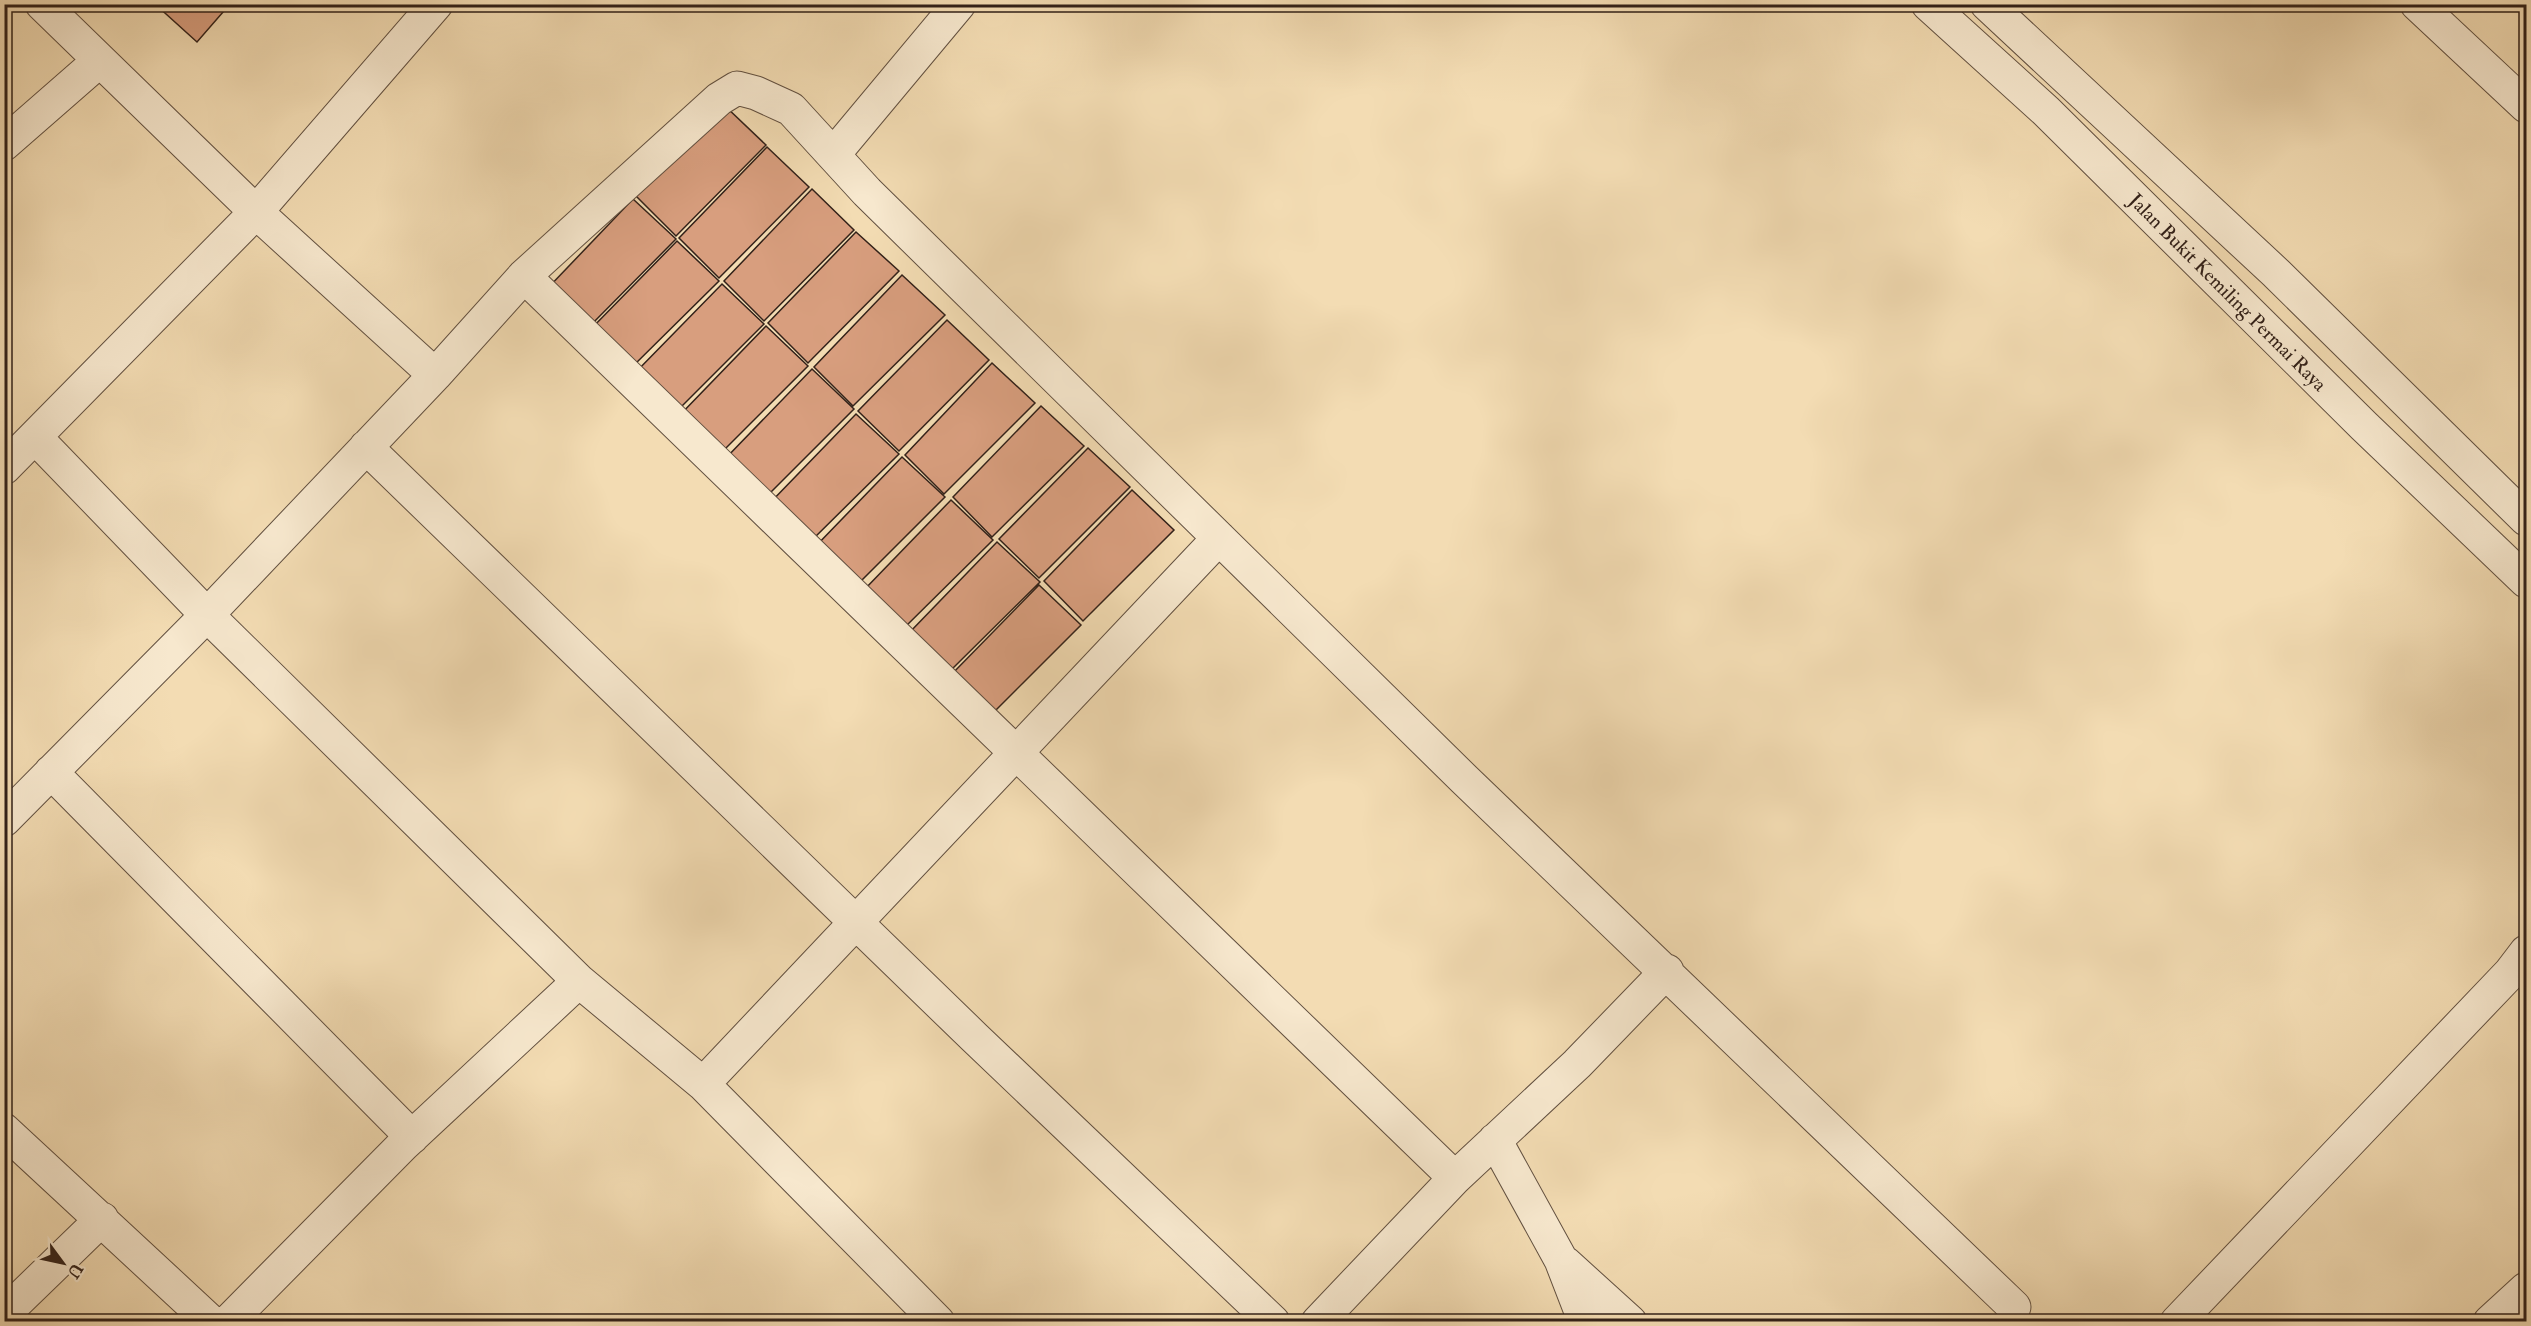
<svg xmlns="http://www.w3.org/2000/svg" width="2531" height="1326" viewBox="0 0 2531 1326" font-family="'IM FELL Double Pica',serif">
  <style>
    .building { fill: #d89e7e; stroke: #322119; stroke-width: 1.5 }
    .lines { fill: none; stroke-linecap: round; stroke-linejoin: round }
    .minor-casing { stroke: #625040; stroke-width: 35 }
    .minor { stroke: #f7e8ce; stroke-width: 33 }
    .labels { text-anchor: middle; stroke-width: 4.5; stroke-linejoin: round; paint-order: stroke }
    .street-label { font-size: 20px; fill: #322119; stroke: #f7e8ce }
  </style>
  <rect width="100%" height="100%" fill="#f3dcb3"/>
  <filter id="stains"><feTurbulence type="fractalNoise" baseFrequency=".00333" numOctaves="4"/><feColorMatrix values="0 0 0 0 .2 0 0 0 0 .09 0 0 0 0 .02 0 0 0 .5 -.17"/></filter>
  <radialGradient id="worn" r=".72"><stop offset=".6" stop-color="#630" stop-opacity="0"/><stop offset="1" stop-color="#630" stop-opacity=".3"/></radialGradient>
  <path class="building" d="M 155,4 L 230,4 L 197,42 Z
    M 724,105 L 766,145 L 676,236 L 636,196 Z
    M 767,147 L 809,187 L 719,278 L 679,238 Z
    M 812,189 L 854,230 L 764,321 L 724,281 Z
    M 633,199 L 676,239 L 586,330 L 546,290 Z
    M 856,232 L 899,271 L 808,363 L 768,323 Z
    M 677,241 L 719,281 L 628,371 L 589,331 Z
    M 902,275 L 945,315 L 853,406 L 814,367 Z
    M 722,284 L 764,324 L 674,414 L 634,374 Z
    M 947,320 L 989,360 L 899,451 L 858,411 Z
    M 766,326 L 808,366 L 718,456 L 678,417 Z
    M 992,363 L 1035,403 L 944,494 L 905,455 Z
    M 812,369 L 854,409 L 763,500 L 724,460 Z
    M 1041,406 L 1084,446 L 992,537 L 953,497 Z
    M 856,414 L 899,454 L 808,544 L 768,505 Z
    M 1088,448 L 1130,487 L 1039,578 L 999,539 Z
    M 902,457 L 945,497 L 854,588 L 814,548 Z
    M 1132,490 L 1174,530 L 1083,621 L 1044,581 Z
    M 951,500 L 993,540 L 902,630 L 863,591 Z
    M 997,542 L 1040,582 L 949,672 L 909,633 Z
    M 1039,585 L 1081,625 L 990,716 L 950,676 Z"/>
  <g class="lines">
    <defs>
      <path id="minor" d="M 42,4 L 256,212 L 435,375
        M 1928,4 L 2046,111 L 2364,426 L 2526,581
        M 1987,4 L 2276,273 L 2526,519
        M 2417,4 L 2526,106
        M 4,144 L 99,61
        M 833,155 L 959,4
        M 524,276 L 1455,1178
        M 35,437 L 207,615 L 579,981 L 703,1084 L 1219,538
        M 366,447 L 974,1037 L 1273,1322
        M 4,468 L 256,212 L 436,4
        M 51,772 L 412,1137
        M 4,820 L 207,615 L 435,375 L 524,276 L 719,99 L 737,88 L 756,93 L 791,109 L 867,192 L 1464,779 L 2014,1307
        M 703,1084 L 938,1322
        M 4,1130 L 211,1322
        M 1495,1140 L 1561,1260 L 1585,1322
        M 1565,1263 L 1630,1322
        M 4,1314 L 102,1219
        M 228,1322 L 403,1145 L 579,981
        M 1318,1322 L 1455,1178 L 1577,1064 L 1667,971
        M 2177,1322 L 2510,973 L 2526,952
        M 2490,1322 L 2526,1289"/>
    </defs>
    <use href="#minor" class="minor-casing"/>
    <use href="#minor" class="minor"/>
  </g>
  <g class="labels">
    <g class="street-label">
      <text transform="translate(2228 292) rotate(45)" y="7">Jalan Bukit Kemiling Permai Raya</text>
    </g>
  </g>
  <rect width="2531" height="1326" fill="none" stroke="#f3dcb3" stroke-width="24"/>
  <rect x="6" y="6" width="2519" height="1314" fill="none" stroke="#322119" stroke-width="3"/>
  <rect x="12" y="12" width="2507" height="1302" fill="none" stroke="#322119" stroke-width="1.5"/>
  <g transform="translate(63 1263) rotate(123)" stroke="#f7e8ce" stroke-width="4.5" paint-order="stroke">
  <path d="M0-4.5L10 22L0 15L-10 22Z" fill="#322119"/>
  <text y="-9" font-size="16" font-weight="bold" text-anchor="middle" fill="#322119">U</text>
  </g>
  <rect width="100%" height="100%" filter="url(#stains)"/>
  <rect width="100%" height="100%" fill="url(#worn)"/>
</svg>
